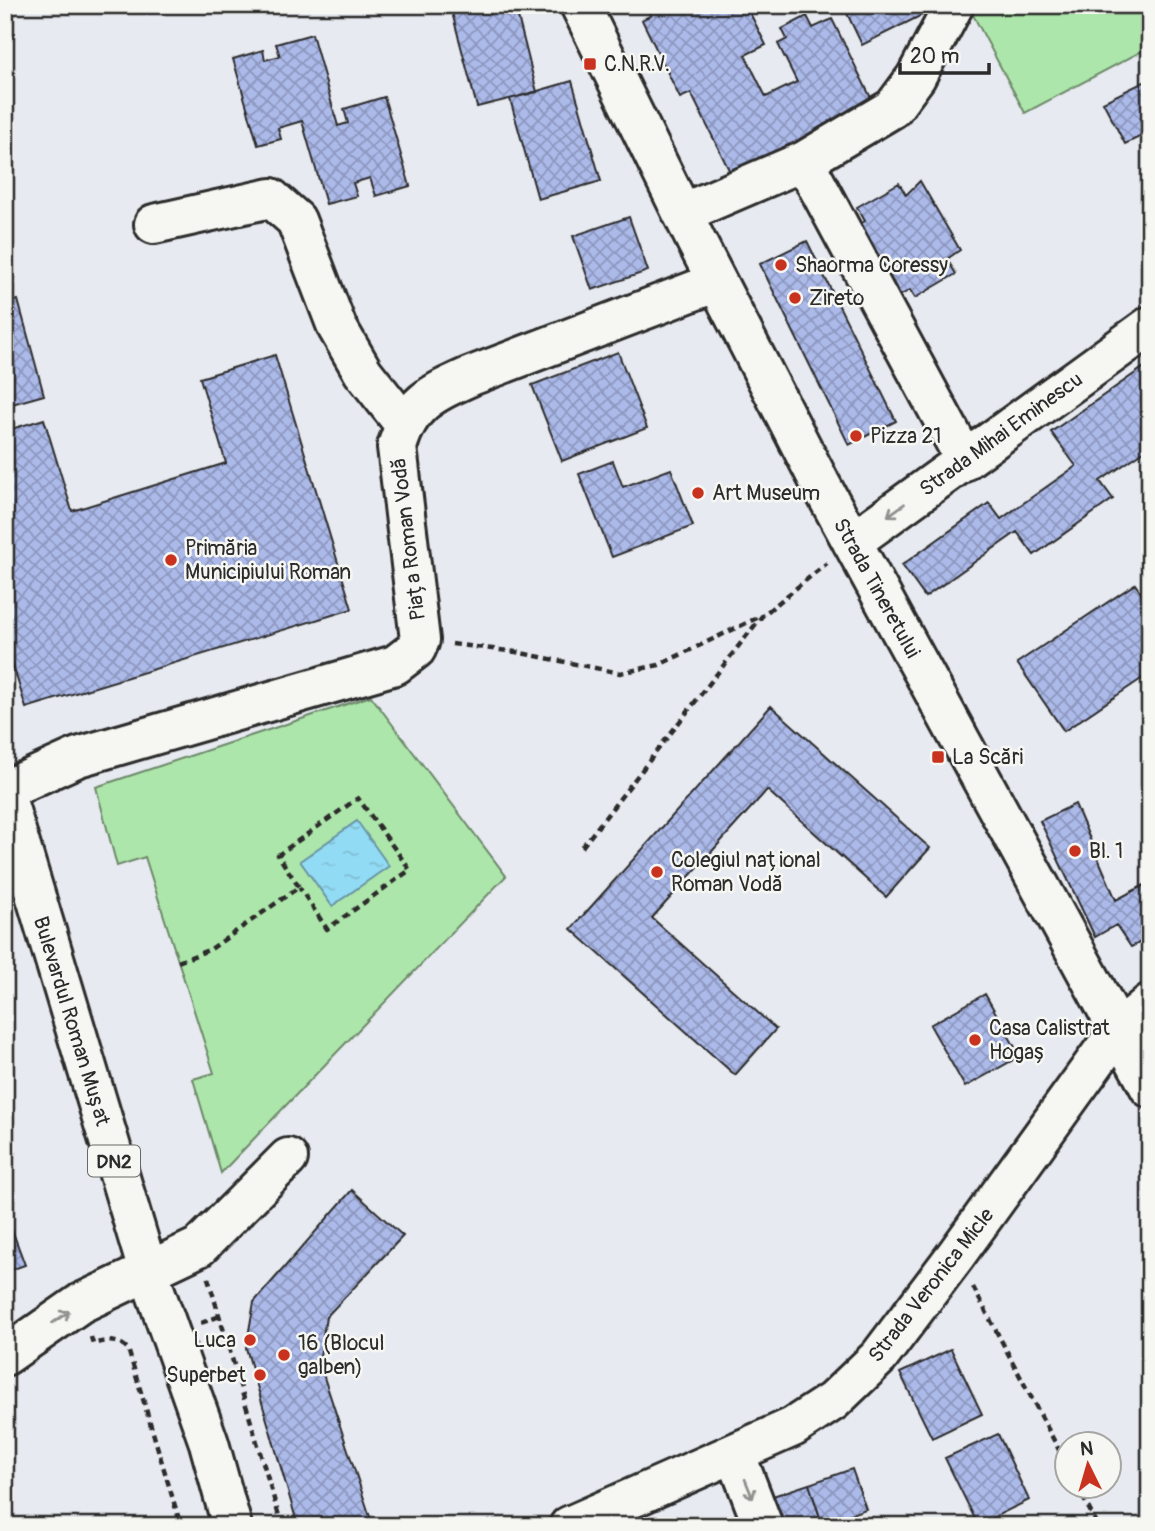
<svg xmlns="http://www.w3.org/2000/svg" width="1155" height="1531" viewBox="0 0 1155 1531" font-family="Pangolin,sans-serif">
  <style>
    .green { fill: #ade6aa; stroke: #6c886a; stroke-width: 2 }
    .water { fill: url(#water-ripples); stroke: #6995a4; stroke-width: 2 }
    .building { fill: url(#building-cross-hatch); stroke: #2b2b2b; stroke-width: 2 }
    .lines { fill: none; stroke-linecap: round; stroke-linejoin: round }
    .minor-casing { stroke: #2b2b2b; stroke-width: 44 }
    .major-casing { stroke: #2b2b2b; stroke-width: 44 }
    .path { stroke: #2b2b2b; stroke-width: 4.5; stroke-dasharray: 7 5; stroke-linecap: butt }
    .minor { stroke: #f6f6f2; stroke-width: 38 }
    .major { stroke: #f6f6f2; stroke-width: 38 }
    .oneway { stroke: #90908e }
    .poi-dot { fill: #c8321e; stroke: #f6f6f2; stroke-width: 2.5 }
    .labels { text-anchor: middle; stroke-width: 5; stroke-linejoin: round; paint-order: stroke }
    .shield { fill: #f6f6f2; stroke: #686867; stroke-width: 2 }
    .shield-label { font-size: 19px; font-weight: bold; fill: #2b2b2b }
    .poi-label { font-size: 21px; fill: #2b2b2b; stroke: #f6f6f2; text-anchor: start }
    .street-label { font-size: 21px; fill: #2b2b2b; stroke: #f6f6f2 }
  </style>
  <defs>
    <pattern id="water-ripples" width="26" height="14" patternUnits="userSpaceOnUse" patternTransform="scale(1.75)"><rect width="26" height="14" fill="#92dbf4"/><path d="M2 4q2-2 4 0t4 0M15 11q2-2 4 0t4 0" fill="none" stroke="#7ebcd1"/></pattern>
    <pattern id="building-cross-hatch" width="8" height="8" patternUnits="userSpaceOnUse" patternTransform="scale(1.75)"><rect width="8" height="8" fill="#acbaea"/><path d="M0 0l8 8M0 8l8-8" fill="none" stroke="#8c97be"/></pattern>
  </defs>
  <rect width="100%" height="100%" fill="#e7eaf0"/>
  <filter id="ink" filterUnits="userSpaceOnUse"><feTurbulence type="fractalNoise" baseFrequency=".0143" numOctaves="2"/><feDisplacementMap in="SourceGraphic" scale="14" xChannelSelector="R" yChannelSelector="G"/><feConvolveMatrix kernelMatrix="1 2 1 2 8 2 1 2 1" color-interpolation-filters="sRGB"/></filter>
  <g filter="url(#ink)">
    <path class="green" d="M 986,5 L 1150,5 L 1150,47 L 1025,113 L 972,13 Z
      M 371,696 L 506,876 L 221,1173 L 193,1079 L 214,1073 L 145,857 L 117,866 L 96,787 Z"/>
    <path class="water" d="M 357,821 L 389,866 L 332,906 L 300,861 Z"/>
    <path class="building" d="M 450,5 L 515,5 L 537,92 L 477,107 Z
      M 647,5 L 746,5 L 766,45 L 745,55 L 766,97 L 797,82 L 778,44 L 787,39 L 782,29 L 807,16 L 813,28 L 832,19 L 875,106 L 732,176 L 691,93 L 680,98 L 642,20 L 651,15 Z
      M 843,5 L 942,5 L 862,45 Z
      M 312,34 L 338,126 L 348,123 L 344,109 L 384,97 L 410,186 L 376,196 L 370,178 L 353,183 L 357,196 L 326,204 L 302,121 L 278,128 L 281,139 L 258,145 L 233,59 L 263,50 L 265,60 L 280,56 L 276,44 Z
      M 1150,79 L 1150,132 L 1125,144 L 1103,102 Z
      M 572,81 L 601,181 L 538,199 L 510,99 Z
      M 920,181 L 960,250 L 947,259 L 956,274 L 915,298 L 910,290 L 887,303 L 846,232 L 865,221 L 857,207 L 899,183 L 906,195 Z
      M 629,217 L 648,271 L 592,290 L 573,236 Z
      M 807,241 L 896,421 L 849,445 L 760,264 Z
      M 18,300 L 44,395 L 5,406 L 5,303 Z
      M 618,352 L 647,428 L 562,461 L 532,385 Z
      M 275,355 L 352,609 L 26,708 L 5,639 L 5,431 L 44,419 L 72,511 L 226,463 L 200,378 Z
      M 1150,363 L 1150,447 L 1100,481 L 1113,499 L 1034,555 L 1017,532 L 925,597 L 902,565 L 989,503 L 1001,519 L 1076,466 L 1051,432 Z
      M 613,461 L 623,487 L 671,469 L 693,526 L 612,557 L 579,474 Z
      M 1135,584 L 1150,606 L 1150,673 L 1064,731 L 1017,663 Z
      M 771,706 L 930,848 L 886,897 L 767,790 L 652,918 L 776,1029 L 735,1075 L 571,929 Z
      M 1075,804 L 1116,900 L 1150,882 L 1150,938 L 1131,947 L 1116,925 L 1095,937 L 1040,821 Z
      M 985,994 L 1020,1056 L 965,1087 L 930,1025 Z
      M 352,1190 L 403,1236 L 326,1317 L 319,1362 L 373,1526 L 298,1526 L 246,1348 L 254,1302 Z
      M 5,1211 L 25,1265 L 5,1272 Z
      M 951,1349 L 982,1414 L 932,1438 L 900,1373 Z
      M 998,1434 L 1029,1500 L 978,1525 L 945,1458 Z
      M 852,1469 L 866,1509 L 822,1524 L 809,1484 Z
      M 809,1484 L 823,1526 L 776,1526 L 767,1498 Z"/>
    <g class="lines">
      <defs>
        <path id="minor" d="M 580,5 L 696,241 L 820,483 L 1150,1088
          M 804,161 L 965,460
          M 683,213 L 804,161 L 893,108 L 916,77 L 954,5
          M 154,224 L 271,198 L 296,220 L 337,327 L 363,372 L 404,424
          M 852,542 L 1150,326
          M 5,790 L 78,757 L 395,665 L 416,649 L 420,640 L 397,447 C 410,403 431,394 471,376 L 717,282
          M 5,1356 L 81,1303 L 199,1247 L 288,1158
          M 735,1453 L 763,1526
          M 569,1526 L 793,1427 L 833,1401 L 879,1357 L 956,1255 L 1119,1029 L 1150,1003"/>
        <path id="major" d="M 5,794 L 148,1271 L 209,1443 L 232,1526"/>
      </defs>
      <use href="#minor" class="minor-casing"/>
      <use href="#major" class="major-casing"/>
      <path class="path" d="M 452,644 L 516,652 L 620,673 L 659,665 L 761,616
        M 582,847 L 762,616 L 827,563
        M 178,962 L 211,949 L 299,887 L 278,855 L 358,798 L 410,870 L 327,929 L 299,887
        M 208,1278 L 282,1526
        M 973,1287 L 1068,1467
        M 201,1323 L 220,1316
        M 91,1337 L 93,1344 C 106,1340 118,1339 128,1349 L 181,1526
        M 1077,1486 L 1098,1526"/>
      <use href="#minor" class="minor"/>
      <use href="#major" class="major"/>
    </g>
    <defs><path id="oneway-shaft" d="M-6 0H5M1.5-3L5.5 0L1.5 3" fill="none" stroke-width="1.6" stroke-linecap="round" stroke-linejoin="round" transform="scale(1.75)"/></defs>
    <g class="oneway">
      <use href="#oneway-shaft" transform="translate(896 510) rotate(144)"/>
      <use href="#oneway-shaft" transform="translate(61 1317) rotate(-35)"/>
      <use href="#oneway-shaft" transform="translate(749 1489) rotate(68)"/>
    </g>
  </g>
  <g class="poi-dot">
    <rect x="583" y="57" width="14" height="14" rx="3.5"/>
    <circle cx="781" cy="265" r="7"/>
    <circle cx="795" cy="298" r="7"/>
    <circle cx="856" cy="436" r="7"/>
    <circle cx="698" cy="493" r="7"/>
    <circle cx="171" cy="560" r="7"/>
    <rect x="931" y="750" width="14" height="14" rx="3.5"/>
    <circle cx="1075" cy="851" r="7"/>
    <circle cx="657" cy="872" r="7"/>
    <circle cx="975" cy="1040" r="7"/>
    <circle cx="250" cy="1340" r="7"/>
    <circle cx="284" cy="1355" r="7"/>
    <circle cx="260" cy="1375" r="7"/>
  </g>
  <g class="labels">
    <rect class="shield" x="88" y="1145.5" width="52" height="31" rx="5"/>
    <g class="shield-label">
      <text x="114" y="1168">DN2</text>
    </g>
    <g class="poi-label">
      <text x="604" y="71">C.N.R.V.</text>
      <text x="795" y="272">Shaorma Coressy</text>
      <text x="809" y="305">Zireto</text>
      <text x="870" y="443">Pizza 21</text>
      <text x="712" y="500">Art Museum</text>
      <text x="185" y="555">Primăria<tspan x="185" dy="24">Municipiului Roman</tspan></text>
      <text x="952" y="764">La Scări</text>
      <text x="1089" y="858">Bl. 1</text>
      <text x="671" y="867">Colegiul național<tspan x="671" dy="24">Roman Vodă</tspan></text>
      <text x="989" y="1035">Casa Calistrat<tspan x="989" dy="24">Hogaș</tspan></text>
      <text x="236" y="1347" text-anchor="end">Luca</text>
      <text x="298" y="1350">16 (Blocul<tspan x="298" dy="24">galben)</tspan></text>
      <text x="246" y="1382" text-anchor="end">Superbet</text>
    </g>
    <g class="street-label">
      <text transform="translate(1001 434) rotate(-36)" y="7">Strada Mihai Eminescu</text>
      <text transform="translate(408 539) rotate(-97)" y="7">Piața Roman Vodă</text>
      <text transform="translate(877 588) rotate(61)" y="7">Strada Tineretului</text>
      <text transform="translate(72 1021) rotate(73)" y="7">Bulevardul Roman Mușat</text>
      <text transform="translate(931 1285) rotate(-52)" y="7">Strada Veronica Micle</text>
    </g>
  </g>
  <rect width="1155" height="1531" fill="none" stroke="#f6f6f2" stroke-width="28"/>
  <rect x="14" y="14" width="1127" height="1503" fill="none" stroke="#2b2b2b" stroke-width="2.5" filter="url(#ink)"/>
  <g transform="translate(1088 1465) rotate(355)"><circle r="33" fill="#f6f6f2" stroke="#a5a5a2" stroke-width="2"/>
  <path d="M0-5L12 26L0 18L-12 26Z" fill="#c8321e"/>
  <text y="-10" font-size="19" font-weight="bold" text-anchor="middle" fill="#2b2b2b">N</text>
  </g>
  <path d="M900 63v10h89v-10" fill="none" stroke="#2b2b2b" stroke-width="3.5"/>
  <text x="910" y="63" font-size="21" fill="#2b2b2b" stroke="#f6f6f2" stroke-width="5" paint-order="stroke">20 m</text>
</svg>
